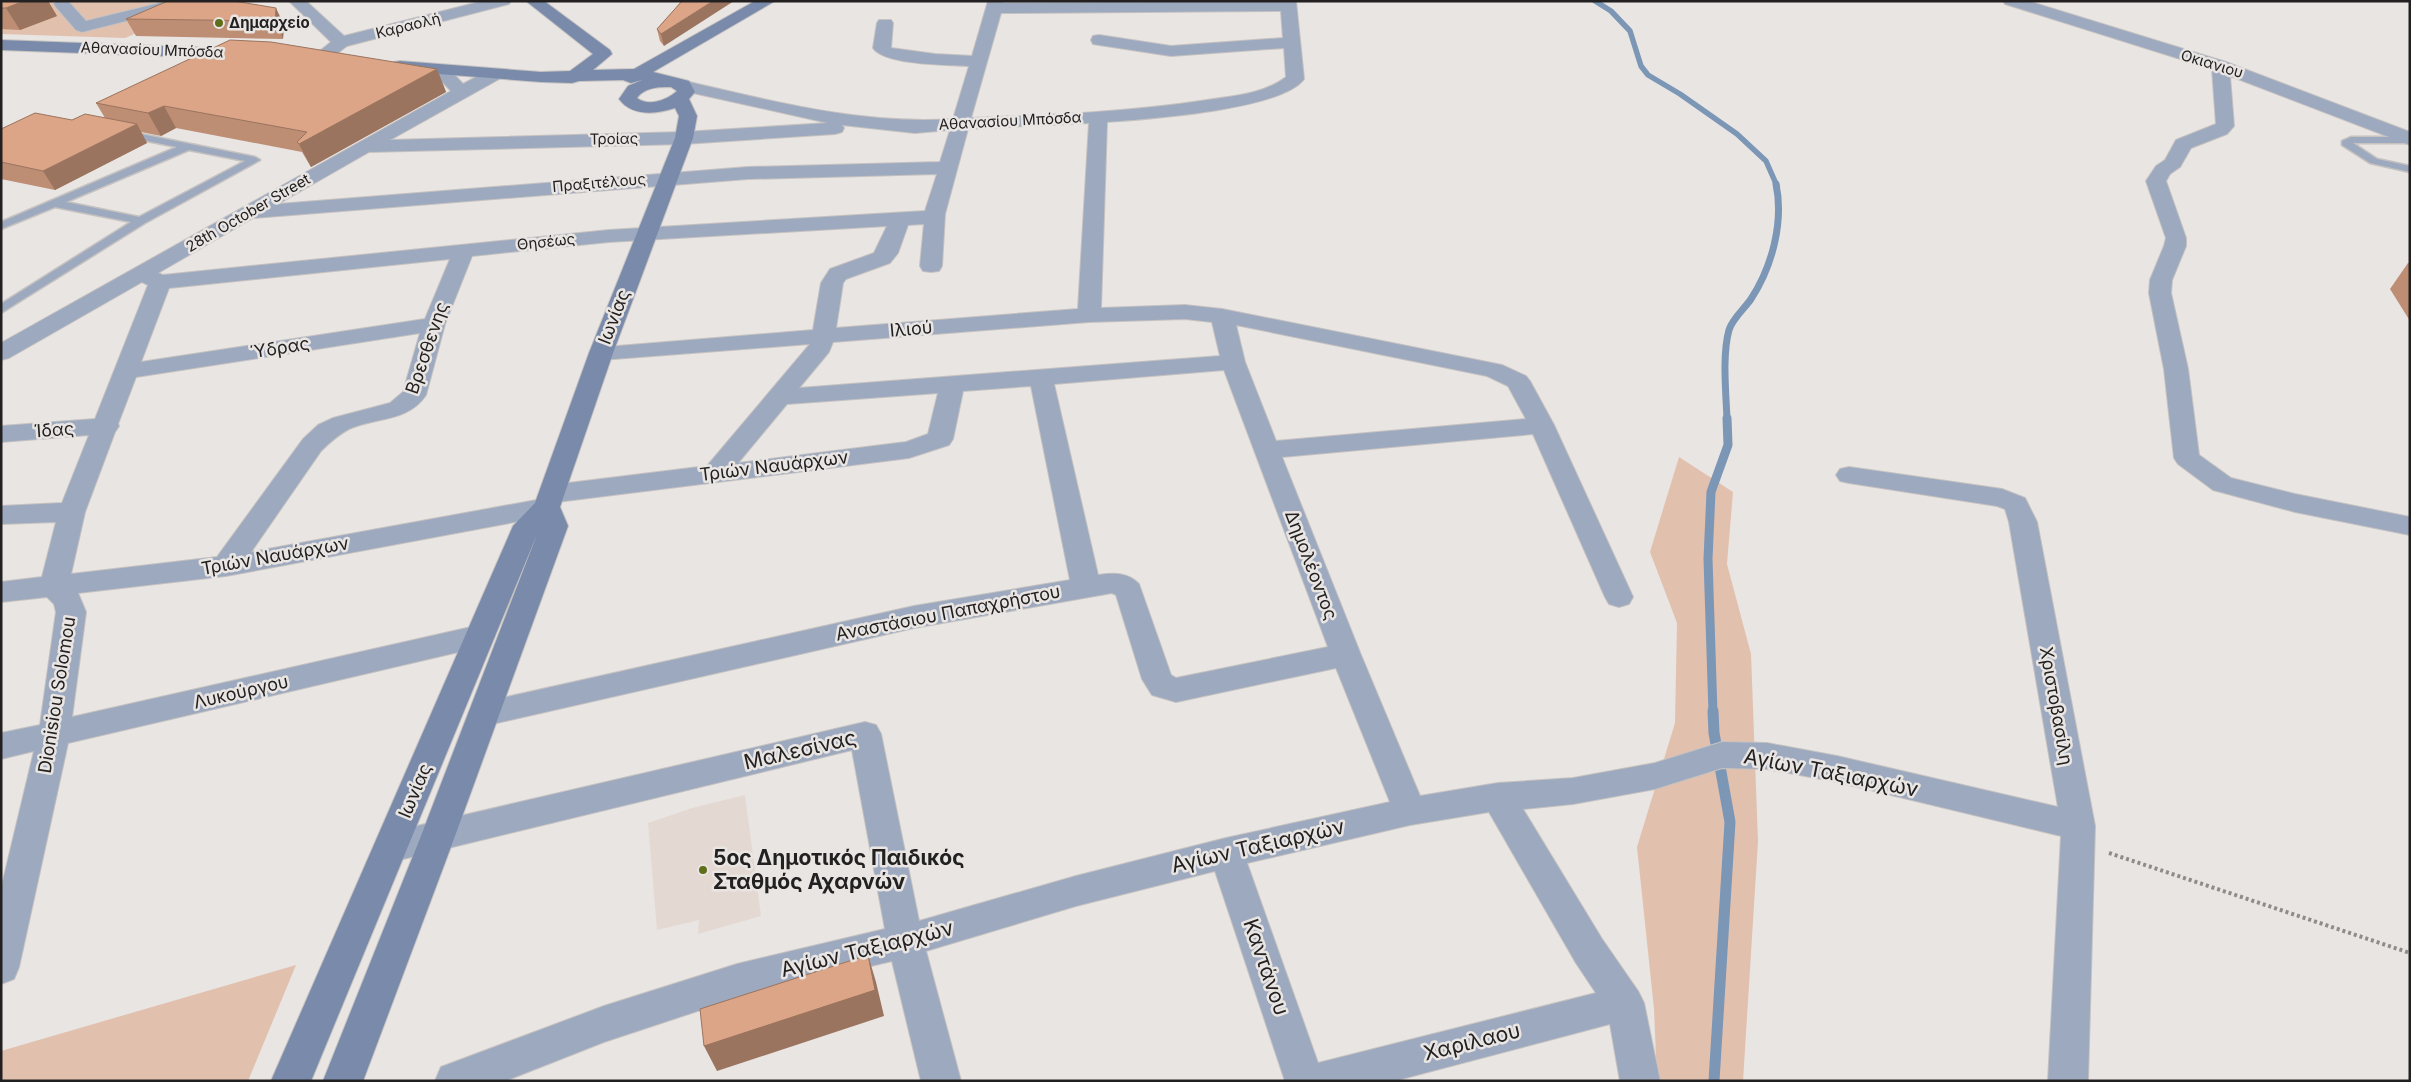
<svg xmlns="http://www.w3.org/2000/svg" width="2411" height="1082" viewBox="0 0 2411 1082" font-family="Inter,sans-serif">
  <style>
    .built { fill: #e4d8d2 }
    .green { fill: #e2c0ae }
    .lines { fill: none; stroke-linecap: round; stroke-linejoin: round }
    .stream-far3 { stroke: #7c96b6; stroke-width: 5.5 }
    .stream-far2 { stroke: #7c96b6; stroke-width: 7 }
    .stream-far1 { stroke: #7c96b6; stroke-width: 9 }
    .stream { stroke: #7c96b6; stroke-width: 11 }
    .lane-casing { stroke: #c5c2c0; stroke-width: 3 }
    .street-casing { stroke: #c5c2c0; stroke-width: 2 }
    .secondary-casing { stroke: #c5c2c0; stroke-width: 2 }
    .path { stroke: #8e8b8a; stroke-width: 4; stroke-dasharray: 3 3; stroke-linecap: butt }
    .lane { fill: #9da9bf; fill-rule: evenodd }
    .street { fill: #9da9bf; fill-rule: evenodd }
    .secondary { fill: #798aaa; fill-rule: evenodd }
    .wall { fill: #bd8e74 }
    .shaded-wall { fill: #9a745e }
    .building { fill: #dca587; stroke: #9a745e }
    .poi-dot { fill: #5f6e1a; stroke: #e9e5e3; stroke-width: 2 }
    .labels { text-anchor: middle; stroke-width: 5; stroke-linejoin: round; paint-order: stroke }
    .far-poi-label { font-size: 15px; font-weight: bold; fill: #222020; stroke: #e9e5e3; text-anchor: start }
    .far-street-label { font-size: 15px; fill: #222020; stroke: #e9e5e3 }
    .street-label { font-size: 18px; fill: #222020; stroke: #e9e5e3 }
    .near-street-label { font-size: 21px; fill: #222020; stroke: #e9e5e3 }
    .near-poi-label { font-size: 21px; font-weight: bold; fill: #222020; stroke: #e9e5e3; text-anchor: start }
  </style>
  <rect width="100%" height="100%" fill="#e9e5e3"/>
  <path class="built" d="M 745,795 L 761,916 L 698,934 L 699,920 L 657,930 L 648,823 L 692,808 Z"/>
  <path class="green" d="M 1,1 L 127,1 L 176,5 L 158,24 L 125,38 L 1,34 Z
    M 1679,457 L 1733,492 L 1727,564 L 1751,654 L 1758,841 L 1743,1081 L 1657,1081 L 1654,1009 L 1637,847 L 1675,723 L 1677,623 L 1650,552 Z
    M 296,965 L 248,1081 L 1,1081 L 1,1051 Z"/>
  <g class="lines">
    <path class="stream-far3" d="M 1595,1 L 1611,11 L 1630,31 L 1641,66 L 1648,75 L 1680,94 L 1737,134 L 1766,161 L 1777,186"/>
    <path class="stream-far2" d="M 1727,419 C 1726,393 1722,355 1729,330 C 1732,319 1745,308 1751,299 C 1772,267 1784,222 1776,184"/>
    <path class="stream-far1" d="M 1713,713 L 1708,559 L 1711,492 L 1728,445 L 1727,418"/>
    <path class="stream" d="M 1713,711 L 1714,733 L 1730,822 L 1714,1081"/>
    <defs>
      <path id="lane" d="M 126,131 L 255,157 L 260,160 L 145,223 L 1,313 L 1,304 L 131,222 L 55,207 L 1,229 L 1,222 L 177,147 L 122,136 L 121,134 ZM 189,150 L 245,161 L 139,217 L 66,202 Z
        M 2351,137 L 2410,137 L 2410,143 L 2353,143 L 2377,159 L 2410,166 L 2410,172 L 2370,163 L 2342,145 L 2342,141 Z"/>
      <path id="street" d="M 56,1 L 68,1 L 86,21 L 168,1 L 196,1 L 194,4 L 82,32 L 76,30 L 56,7 L 54,4 Z
        M 289,1 L 306,1 L 344,36 L 483,1 L 511,1 L 509,4 L 347,46 C 337,53 326,65 313,62 L 311,58 L 331,42 Z
        M 988,1 L 1004,1 L 1003,3 L 1296,1 L 1304,79 C 1282,110 1146,119 1107,122 L 1101,308 L 1185,305 L 1222,309 L 1502,365 L 1526,376 L 1530,381 L 1554,425 L 1633,597 L 1629,604 L 1619,607 L 1609,604 L 1605,597 L 1533,434 L 1282,457 L 1361,655 L 1420,796 L 1498,783 L 1573,778 L 1655,763 L 1722,742 L 1767,743 L 1837,756 L 2058,807 L 2009,522 L 2005,509 L 1997,506 L 1849,483 L 1840,481 L 1836,475 L 1840,469 L 1849,467 L 2002,489 L 2025,498 L 2037,522 L 2095,826 L 2088,1081 L 2048,1081 L 2061,836 L 1837,782 L 1767,769 L 1722,768 L 1655,789 L 1573,804 L 1523,809 L 1602,939 L 1638,991 L 1644,1003 L 1660,1081 L 1620,1081 L 1610,1024 L 1394,1081 L 1285,1081 L 1215,871 L 1076,906 L 926,951 L 961,1081 L 921,1081 L 892,961 L 737,998 L 604,1042 L 505,1081 L 435,1081 L 441,1067 L 604,1006 L 737,964 L 885,929 L 852,750 L 391,862 L 379,857 L 374,847 L 379,837 L 391,832 L 865,722 L 876,725 L 881,734 L 919,921 L 1076,876 L 1226,838 L 1390,802 L 1336,668 L 1176,702 L 1152,695 L 1142,679 L 1116,595 L 1112,593 L 914,628 L 484,726 L 473,723 L 468,714 L 473,705 L 484,702 L 914,606 L 1070,580 L 1031,386 L 963,391 L 953,439 L 949,445 L 909,458 L 557,502 L 560,507 L 556,513 L 547,516 L 226,576 L 78,593 L 86,612 L 72,717 L 480,625 L 490,628 L 495,636 L 490,644 L 480,647 L 68,743 L 19,967 L 14,979 L 1,984 L 1,889 L 34,751 L 1,759 L 1,733 L 40,725 L 56,612 L 54,604 L 47,597 L 1,602 L 1,582 L 42,577 L 56,522 L 1,524 L 1,506 L 62,503 L 89,435 L 1,442 L 1,426 L 95,419 L 148,285 L 142,282 L 9,358 L 1,360 L 1,343 L 451,91 L 431,70 L 434,66 L 446,66 L 463,84 L 489,70 L 501,70 L 504,74 L 501,78 L 390,140 L 684,132 L 828,123 L 675,89 L 672,85 L 675,81 L 681,80 C 771,101 860,125 953,119 L 969,66 C 948,65 884,65 873,48 L 877,23 L 879,20 L 891,20 L 893,23 L 891,48 L 935,54 L 972,56 ZM 1281,11 L 1283,38 L 1171,46 L 1099,35 L 1093,36 L 1091,40 L 1093,44 L 1099,45 L 1171,56 L 1284,48 L 1286,77 C 1264,94 1233,96 1207,100 C 1129,112 1050,115 971,118 L 1001,13 ZM 1089,123 L 1078,309 L 836,328 L 843,283 L 846,279 L 890,263 L 898,253 L 908,225 L 924,224 L 920,266 L 923,271 L 931,272 L 939,271 L 942,266 L 945,214 L 968,129 ZM 842,125 L 915,133 L 950,130 L 940,162 L 748,167 L 278,204 L 369,152 L 684,144 L 835,134 L 842,132 L 844,128 ZM 937,174 L 925,211 L 609,230 L 163,275 L 158,273 L 253,218 L 748,179 ZM 887,226 L 874,253 L 830,269 L 821,283 L 813,330 L 593,348 L 589,353 L 593,358 L 601,360 L 810,344 L 707,466 L 552,485 L 543,488 L 539,494 L 542,499 L 251,552 L 321,451 C 330,442 338,435 349,429 C 376,417 408,422 426,395 L 445,324 L 472,256 L 609,242 ZM 450,259 L 425,319 L 141,362 L 169,288 ZM 1185,319 L 1212,322 L 1220,356 L 799,388 L 829,352 L 833,342 L 1089,322 ZM 1236,325 L 1487,376 L 1508,386 L 1526,419 L 1276,441 L 1245,362 ZM 420,333 L 403,392 L 390,403 L 333,418 L 318,425 L 303,439 L 217,557 L 71,574 L 85,512 L 115,432 L 119,426 L 118,424 L 136,377 ZM 1224,370 L 1328,647 L 1176,678 L 1171,675 L 1139,584 C 1127,572 1114,573 1098,575 L 1054,384 ZM 938,393 L 928,434 L 906,442 L 738,463 L 787,404 ZM 1489,812 L 1576,963 L 1596,993 L 1318,1063 L 1247,863 L 1410,825 Z
        M 2003,1 L 2028,1 L 2226,62 L 2410,132 L 2410,145 L 2230,76 L 2234,126 L 2227,134 L 2191,148 L 2180,167 L 2170,174 L 2166,181 L 2186,238 L 2186,246 L 2172,280 L 2171,293 L 2188,369 L 2199,455 L 2231,478 L 2295,494 L 2410,517 L 2410,535 L 2295,512 L 2213,490 L 2178,464 L 2174,458 L 2164,369 L 2149,293 L 2150,280 L 2164,246 L 2166,238 L 2146,181 L 2156,166 L 2165,160 L 2176,140 L 2216,124 L 2212,69 L 2005,4 Z"/>
      <path id="secondary" d="M 526,1 L 544,1 L 610,50 L 612,54 L 593,70 L 634,69 L 755,1 L 775,1 L 653,72 L 689,81 L 695,92 L 689,99 L 697,116 L 693,138 L 613,353 L 560,507 L 568,526 L 455,836 L 363,1081 L 323,1081 L 421,836 L 538,532 L 311,1081 L 271,1081 L 513,526 L 535,503 L 589,353 L 675,138 L 679,116 L 675,108 C 657,114 632,117 619,99 L 628,86 L 642,80 L 631,83 L 623,80 L 579,81 L 572,83 L 541,82 L 400,71 L 394,70 L 391,66 L 394,62 L 400,61 L 541,72 L 570,71 L 593,54 ZM 671,87 L 677,91 C 667,100 649,107 637,98 C 645,87 659,87 671,87 Z
        M 1,40 L 242,49 L 248,50 L 250,54 L 248,58 L 242,59 L 1,50 Z"/>
    </defs>
    <use href="#lane" class="lane-casing"/>
    <use href="#street" class="street-casing"/>
    <use href="#secondary" class="secondary-casing"/>
    <path class="path" d="M 2109,853 L 2410,953"/>
    <use href="#lane" class="lane"/>
    <use href="#street" class="street"/>
    <use href="#secondary" class="secondary"/>
  </g>
  <path class="wall" d="M 1,1 L 48,1 L 57,16 L 20,30 L 1,29 Z
    M 234,1 L 284,25 L 283,39 L 136,36 L 126,19 Z
    M 682,1 L 664,46 L 660,41 L 657,29 Z
    M 437,69 L 446,92 L 311,167 L 302,152 L 176,128 L 161,136 L 141,132 L 147,143 L 55,190 L 1,179 L 1,129 L 72,120 L 105,118 L 96,103 Z
    M 2408,263 L 2410,263 L 2410,321 L 2390,289 Z"/>
  <path class="shaded-wall" d="M 24,1 L 48,1 L 57,16 L 20,30 L 6,8 Z
    M 713,1 L 734,1 L 664,46 L 661,34 Z
    M 276,8 L 284,25 L 283,39 L 275,21 Z
    M 437,69 L 446,92 L 311,167 L 299,144 Z
    M 164,106 L 176,128 L 161,136 L 148,113 Z
    M 137,124 L 147,143 L 55,190 L 43,171 Z
    M 868,955 L 876,982 L 884,1016 L 717,1071 L 704,1046 Z"/>
  <path class="building" d="M 1,1 L 24,1 L 6,8 L 1,8 Z
    M 168,1 L 234,1 L 276,8 L 275,21 L 126,19 Z
    M 682,1 L 713,1 L 661,34 L 657,29 Z
    M 230,40 L 271,42 L 437,69 L 299,144 L 297,142 L 307,132 L 164,106 L 148,113 L 96,103 Z
    M 35,113 L 72,120 L 85,114 L 137,124 L 43,171 L 1,162 L 1,129 Z
    M 868,955 L 875,990 L 704,1046 L 700,1009 Z"/>
  <g class="poi-dot">
    <circle cx="219" cy="23" r="5"/>
    <circle cx="703" cy="870" r="5"/>
  </g>
  <g class="labels">
    <g class="far-poi-label">
      <text x="229" y="28">Δημαρχείο</text>
    </g>
    <g class="far-street-label">
      <text transform="translate(408 26) rotate(-14)" y="5">Καραολή</text>
      <text transform="translate(152 50) rotate(2)" y="5">Αθανασίου Μπόσδα</text>
      <text transform="translate(2212 64) rotate(17)" y="5">Οκιανιου</text>
      <text transform="translate(1010 121) rotate(-3)" y="5">Αθανασίου Μπόσδα</text>
      <text transform="translate(614 139) rotate(-1)" y="5">Τροίας</text>
      <text transform="translate(599 183) rotate(-5)" y="5">Πραξιτέλους</text>
      <text transform="translate(248 213) rotate(-30)" y="5">28th October Street</text>
      <text transform="translate(546 242) rotate(-6)" y="5">Θησέως</text>
    </g>
    <g class="street-label">
      <text transform="translate(614 317) rotate(-69)" y="6">Ιωνίας</text>
      <text transform="translate(911 329) rotate(-5)" y="6">Ιλιού</text>
      <text transform="translate(280 348) rotate(-9)" y="6">Ύδρας</text>
      <text transform="translate(427 348) rotate(-71)" y="6">Βρεσθενης</text>
      <text transform="translate(54 430) rotate(-4)" y="6">Ίδας</text>
      <text transform="translate(774 466) rotate(-7)" y="6">Τριών Ναυάρχων</text>
      <text transform="translate(275 556) rotate(-10)" y="6">Τριών Ναυάρχων</text>
      <text transform="translate(1311 565) rotate(69)" y="6">Δημολέοντος</text>
      <text transform="translate(948 613) rotate(-11)" y="6">Αναστάσιου Παπαχρήστου</text>
      <text transform="translate(241 692) rotate(-13)" y="6">Λυκούργου</text>
      <text transform="translate(57 695) rotate(-81)" y="6">Dionisiou Solomou</text>
      <text transform="translate(2056 706) rotate(80)" y="6">Χριστοβασίλη</text>
      <text transform="translate(415 791) rotate(-67)" y="6">Ιωνίας</text>
    </g>
    <g class="near-street-label">
      <text transform="translate(800 750) rotate(-13)" y="7">Μαλεσίνας</text>
      <text transform="translate(1831 773) rotate(11)" y="7">Αγίων Ταξιαρχών</text>
      <text transform="translate(1258 846) rotate(-13)" y="7">Αγίων Ταξιαρχών</text>
      <text transform="translate(867 949) rotate(-14)" y="7">Αγίων Ταξιαρχών</text>
      <text transform="translate(1266 967) rotate(71)" y="7">Καντάνου</text>
      <text transform="translate(1472 1042) rotate(-14)" y="7">Χαριλαου</text>
    </g>
    <g class="near-poi-label">
      <text x="713" y="865">5ος Δημοτικός Παιδικός<tspan x="713" dy="24">Σταθμός Αχαρνών</tspan></text>
    </g>
  </g>
  <rect width="2411" height="1082" fill="none" stroke="#222020" stroke-width="5"/>
</svg>
